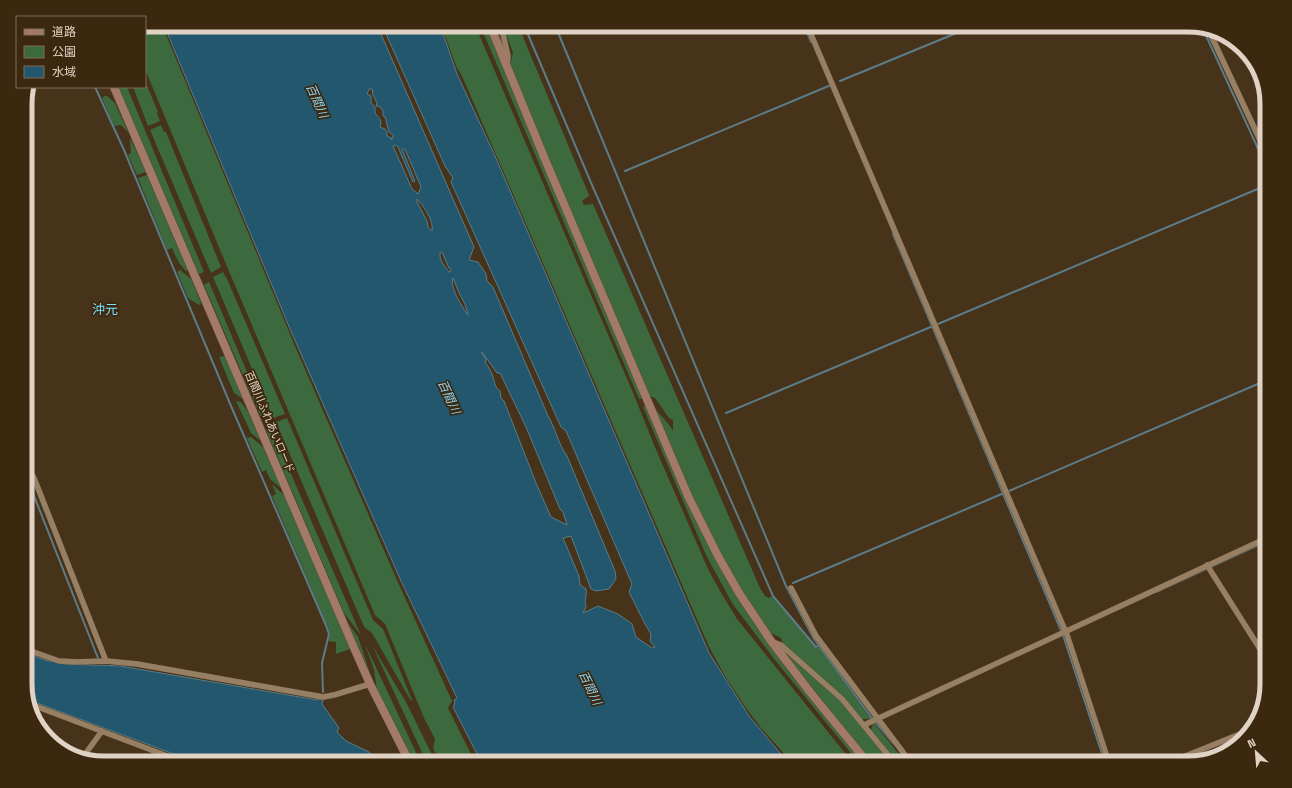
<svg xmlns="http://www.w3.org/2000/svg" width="1292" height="788" viewBox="0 0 1292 788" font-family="'Space Grotesk','Noto Sans JP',sans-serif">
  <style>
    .green { fill: #3c6a3e }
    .water { fill: #22576e; stroke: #5b7c88; fill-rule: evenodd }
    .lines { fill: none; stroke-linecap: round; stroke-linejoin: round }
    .stream { stroke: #5b7c88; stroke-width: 2 }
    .street-casing { stroke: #5f4e39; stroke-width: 6 }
    .secondary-casing { stroke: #5f4e39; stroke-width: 9 }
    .street { stroke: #977f64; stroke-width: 5.5 }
    .secondary { stroke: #a27a67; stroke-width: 8 }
    .labels { text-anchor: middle; stroke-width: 3.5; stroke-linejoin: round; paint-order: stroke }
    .street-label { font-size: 11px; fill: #e0d3c5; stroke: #3c280f }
    .water-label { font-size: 12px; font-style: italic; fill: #8dd4f5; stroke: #3c280f }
    .quarter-label { font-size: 13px; fill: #7ce0fa; stroke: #3c280f }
    .rim { fill: none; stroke: #e0d3c5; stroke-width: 5 }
  </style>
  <rect width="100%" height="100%" fill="#47321a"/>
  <path class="green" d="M 145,25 L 162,25 L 297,351 L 396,578 L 452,701 L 448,708 L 472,756 L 480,757 L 483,763 L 443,763 L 433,749 L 435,739 L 424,718 L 385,624 L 375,615 L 223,257 L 145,69 Z
    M 441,25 L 475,25 L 634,395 L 654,445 L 708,569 L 720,591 L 737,619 L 853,763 L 792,763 L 788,758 L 761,728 L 746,708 L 725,676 L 709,647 L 462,76 L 457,68 Z
    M 480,25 L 487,25 L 539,154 L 642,398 L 641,399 L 639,399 Z
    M 503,25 L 518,25 L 589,195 L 589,196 L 582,201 L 584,205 L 593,204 L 760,588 L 765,596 L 769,598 L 772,596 L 816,648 L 819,647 L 871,719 L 862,719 L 800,660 L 783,643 L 781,638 L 769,632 L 746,597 L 718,549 L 690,493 L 653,406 L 670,426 L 673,431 L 673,420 L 669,418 L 655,398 L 650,396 L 590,260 L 510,64 L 513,53 Z
    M 145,81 L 158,112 L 157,113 L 160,121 L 148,126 L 133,87 L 145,87 Z
    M 118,87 L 127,87 L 204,272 L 199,274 Z
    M 105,96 L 107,96 L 115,103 L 128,132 L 121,125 L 114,126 L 102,98 Z
    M 161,125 L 164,132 L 166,132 L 221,267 L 211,273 L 150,130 Z
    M 130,138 L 146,172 L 137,175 L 128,155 L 131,153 Z
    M 147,175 L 188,271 L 186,271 L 179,263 L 172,248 L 167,250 L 138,178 Z
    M 180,270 L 191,279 L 201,303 L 199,305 L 188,298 L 177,272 Z
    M 223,272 L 227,279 L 285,414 L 273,418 L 213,277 Z
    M 209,282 L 266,417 L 262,419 L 204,285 Z
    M 223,356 L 225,357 L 244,400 L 234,393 L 219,357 Z
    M 236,401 L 241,402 L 248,412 L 261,441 L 251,433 Z
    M 645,406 L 691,511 L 727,581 L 757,628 L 792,676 L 863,763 L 859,763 L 775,660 L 732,603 L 706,555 L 643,407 Z
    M 287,418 L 373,620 L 383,629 L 412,700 L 411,701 L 372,633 L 364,627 L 362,622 L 276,422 Z
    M 271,428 L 360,633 L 360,634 L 344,613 L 266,430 Z
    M 251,437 L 263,447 L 281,488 L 270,479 L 266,470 L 262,472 L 247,438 Z
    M 272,484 L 285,496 L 350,649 L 336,654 L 336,642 L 328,641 L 330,634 L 326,623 L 272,496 L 276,494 Z
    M 348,623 L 358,637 L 370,673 Z
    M 365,644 L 421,763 L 415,763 L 377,689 L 374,670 Z
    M 372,645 L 407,704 L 436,763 L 427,763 Z
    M 783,651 L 841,701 L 886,757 L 890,763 L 873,763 Z
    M 873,723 L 874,723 L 906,763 L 895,763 L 871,731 Z"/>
  <path class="water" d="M 164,25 L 335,25 L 340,34 L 342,34 L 338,25 L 377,25 L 474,247 L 469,260 L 478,262 L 486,274 L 487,281 L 493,287 L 548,416 C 556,429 558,444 567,456 L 615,571 L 616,579 L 609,589 L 596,591 L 591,589 L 571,536 L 563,538 L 579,576 L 580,585 L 586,589 C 587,596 584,601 586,607 L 583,613 L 598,606 L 618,614 L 632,624 L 636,637 L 652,648 L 655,647 L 650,641 L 651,634 L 645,624 L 629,592 L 632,584 L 566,431 L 561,427 L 451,182 L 453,178 L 445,166 L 382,25 L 440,25 L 457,74 L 495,156 L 709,653 L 749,716 L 780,753 L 790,763 L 485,763 L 481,756 L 477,754 L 453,707 L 455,703 L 454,700 L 457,698 L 401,581 L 290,329 ZM 369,89 L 372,89 L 373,95 L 377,103 L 376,106 L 379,106 L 383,111 L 383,116 L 385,117 L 389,132 L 394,136 L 392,137 L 392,140 L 391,138 L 387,136 L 387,132 L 385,129 L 380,127 C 382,120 380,119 375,113 L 375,107 L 371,103 L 371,96 L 367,94 ZM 395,145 L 398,147 L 413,182 L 415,181 L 402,149 L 405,149 L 421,187 L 418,194 L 412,189 L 393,146 ZM 417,199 C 424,206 434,221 432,231 L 428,227 L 427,221 L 417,202 ZM 442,252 L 449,268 L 451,269 L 450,272 L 449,272 C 445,266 439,261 440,253 ZM 453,278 L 460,295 C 463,299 467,309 468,315 C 463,308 449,287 453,278 ZM 482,352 L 497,373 L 500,373 L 526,427 L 560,509 L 563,512 L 567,525 L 551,517 L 536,483 L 504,401 L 501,398 L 500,391 C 495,388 495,383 493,377 C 492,373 488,366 485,362 L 486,359 L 482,354 Z
    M 25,653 L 45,660 L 64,664 L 120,666 L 317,700 L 319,699 L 323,700 L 322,704 L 339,728 L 337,732 L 346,741 L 369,752 L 380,763 L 198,763 L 29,700 L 25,689 Z"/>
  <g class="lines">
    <path class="stream" d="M 524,25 L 592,185 L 773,596 L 816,647 L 819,645
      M 555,25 L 786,586 L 814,639 L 871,717 L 894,744
      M 804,25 L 811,42
      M 1203,29 L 1267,168
      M 840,81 L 976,25
      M 95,87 L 124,150 L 231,406 L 325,623 L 329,634 L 322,663 L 323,692
      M 625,171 L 831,85
      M 893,234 L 1063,635 L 1105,763
      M 938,324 L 1267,185
      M 726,413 L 933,326
      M 25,473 L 98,658
      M 1009,491 L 1267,380
      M 793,583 L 1004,493
      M 1156,592 L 1267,541"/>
    <defs>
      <path id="street" d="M 501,25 L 508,56 L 507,64
        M 807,25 L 1067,635 L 1109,763
        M 1209,31 L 1267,155
        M 25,462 L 34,478 L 106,661
        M 25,482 L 34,478
        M 1207,565 L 1267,660
        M 791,588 L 816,636 L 911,763
        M 773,642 L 781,645 L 842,699 L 888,755 L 892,763
        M 25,649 L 59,661 L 77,662 L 106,661 L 137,664 L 323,697 L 334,695 L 370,684
        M 30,704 L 186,763
        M 864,725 L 1267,538
        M 83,757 L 102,731
        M 1168,763 L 1250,730"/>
      <path id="secondary" d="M 490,25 L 544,157 L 688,496 L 718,556 L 739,593 L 771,641 L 810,692 L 868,763
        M 114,87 L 351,641 L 370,684 L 410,763"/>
    </defs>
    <use href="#street" class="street-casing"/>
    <use href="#secondary" class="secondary-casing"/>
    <use href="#street" class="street"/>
    <use href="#secondary" class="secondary"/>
  </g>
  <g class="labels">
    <g class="street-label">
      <text transform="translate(270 422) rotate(67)" y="4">百間川ふれあいロード</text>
    </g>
    <g class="water-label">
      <text transform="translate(317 101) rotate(66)" y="4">百間川</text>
      <text transform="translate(449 397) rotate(65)" y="4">百間川</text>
      <text transform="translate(590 688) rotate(64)" y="4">百間川</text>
    </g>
    <g class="quarter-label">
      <text x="105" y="314">沖元</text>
    </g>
  </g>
  <path d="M0 0H1292V788H0ZM104 32H1188A72 72 0 0 1 1260 104V684A72 72 0 0 1 1188 756H104A72 72 0 0 1 32 684V104A72 72 0 0 1 104 32Z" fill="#3c280f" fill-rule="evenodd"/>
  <path class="rim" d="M104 32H1188A72 72 0 0 1 1260 104V684A72 72 0 0 1 1188 756H104A72 72 0 0 1 32 684V104A72 72 0 0 1 104 32Z"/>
  <rect x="16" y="16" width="130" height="72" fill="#3c280f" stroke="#7e6c58"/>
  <rect x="24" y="29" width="20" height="6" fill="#a27a67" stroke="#7e6c58"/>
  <text x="52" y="36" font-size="12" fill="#e0d3c5">道路</text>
  <rect x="24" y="46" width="20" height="12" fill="#3c6a3e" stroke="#7e6c58"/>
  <text x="52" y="56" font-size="12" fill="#e0d3c5">公園</text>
  <rect x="24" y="66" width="20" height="12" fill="#22576e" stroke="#7e6c58"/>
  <text x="52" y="76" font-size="12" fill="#e0d3c5">水域</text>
  <g transform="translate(1256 752) rotate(334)" stroke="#3c280f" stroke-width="3" paint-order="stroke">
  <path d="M0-3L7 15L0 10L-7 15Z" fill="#e0d3c5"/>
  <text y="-6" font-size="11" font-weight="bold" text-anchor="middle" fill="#e0d3c5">N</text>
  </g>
</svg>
